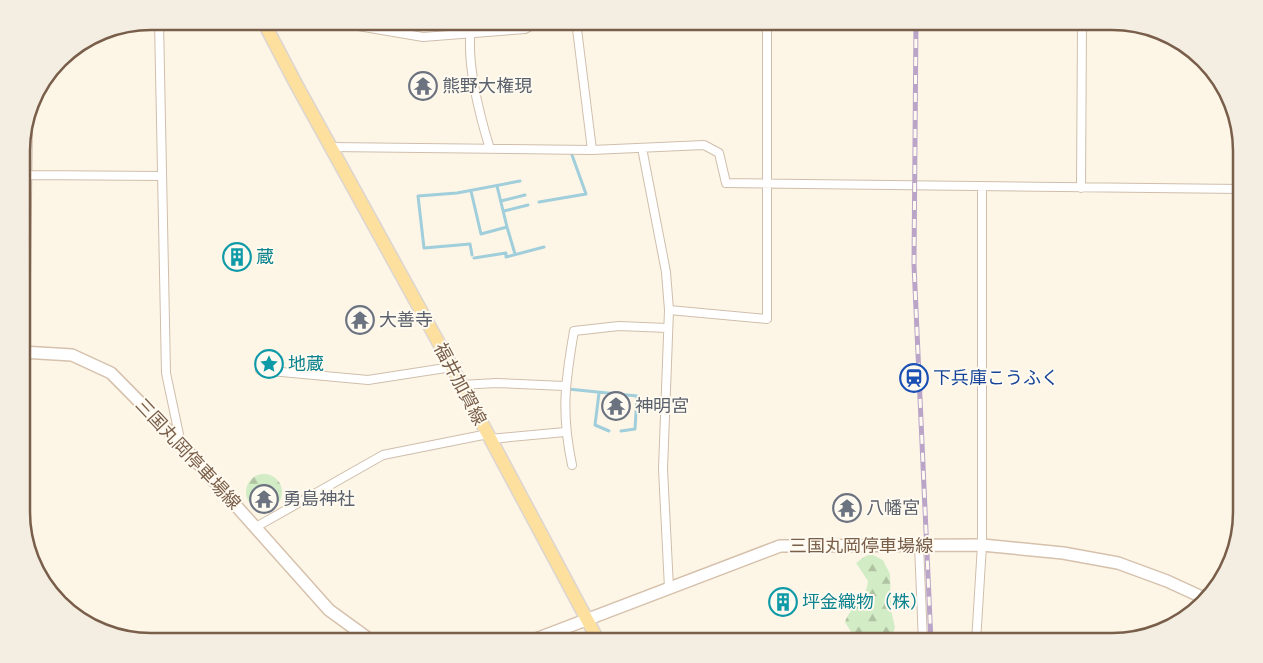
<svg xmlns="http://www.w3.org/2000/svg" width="1263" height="663" viewBox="0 0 1263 663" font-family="Poppins,'Noto Sans JP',sans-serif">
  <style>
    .forest { fill: url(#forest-firs) }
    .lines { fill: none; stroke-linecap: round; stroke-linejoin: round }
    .stream { stroke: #a0cedb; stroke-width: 3 }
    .street-casing { stroke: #d0beac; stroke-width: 10 }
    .secondary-casing { stroke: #d6c1ac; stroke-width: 14 }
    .primary-casing { stroke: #dcd5d0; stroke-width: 15 }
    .street { stroke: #fff; stroke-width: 8 }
    .secondary { stroke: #fff; stroke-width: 11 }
    .primary { stroke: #fee09e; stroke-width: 12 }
    .rail-casing { stroke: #baa4c8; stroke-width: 5 }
    .rail { stroke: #fffaef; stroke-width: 3; stroke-dasharray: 9; stroke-linecap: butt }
    .labels { text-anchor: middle; stroke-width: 4; stroke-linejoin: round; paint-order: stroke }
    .worship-label { font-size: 18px; fill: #5b616d; stroke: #fffaef; text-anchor: start }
    .culture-label { font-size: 18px; fill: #0d838f; stroke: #fffaef; text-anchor: start }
    .transit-label { font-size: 18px; fill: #164399; stroke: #fffaef; text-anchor: start }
    .street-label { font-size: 18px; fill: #795e4a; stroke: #fffaef }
    .rim { fill: none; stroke: #795e4a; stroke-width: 2.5 }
  </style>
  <defs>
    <pattern id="forest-firs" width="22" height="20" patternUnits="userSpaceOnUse" patternTransform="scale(1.25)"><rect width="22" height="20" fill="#d2ecc5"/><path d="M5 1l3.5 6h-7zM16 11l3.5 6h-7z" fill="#afc2a2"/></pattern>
  </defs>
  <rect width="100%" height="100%" fill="#fdf6e7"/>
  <path class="forest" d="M246 492a18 18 0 1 1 36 0a18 18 0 1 1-36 0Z
    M 871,554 L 883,560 L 890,574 L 891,610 L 895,627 L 891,642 L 852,642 L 854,637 L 845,622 C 851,605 866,601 868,581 L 856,563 L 864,557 Z"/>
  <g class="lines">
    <path class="stream" d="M 471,191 L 481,234 L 507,227 L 497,186
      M 501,201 L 525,195
      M 539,202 L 586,194 L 572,155
      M 504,211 L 528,205
      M 507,227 L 515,254
      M 472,255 L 470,244 L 424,248 L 418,196 L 457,193 L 520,181
      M 474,258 L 506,253 L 506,257 L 544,247
      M 568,389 L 637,396 L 635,429 L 621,431
      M 599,393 L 595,425 L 609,431"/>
    <defs>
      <path id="street" d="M 159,21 L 166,373 L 181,444
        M 329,21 L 423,37 L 525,29 L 540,21
        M 473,21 C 463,53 480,117 490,149
        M 576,21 L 592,150
        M 266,25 L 283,21
        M 331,147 L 592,150 L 704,145 L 719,153 L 726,183 L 1241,189
        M 642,148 L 666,272 L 669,310 L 663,469 L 669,588
        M 28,175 L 162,176
        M 1081,188 L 1082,21
        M 669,310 L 767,319 L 767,21
        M 260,370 L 368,380 L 452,367
        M 461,385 L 496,383 L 564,386
        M 490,439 L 565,432
        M 572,465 C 561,413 565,383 574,331 L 619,326 L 667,328
        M 256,527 L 383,455 L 488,434
        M 23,532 L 28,118
        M 919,545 L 923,642
        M 976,642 L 982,545 L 982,186"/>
      <path id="secondary" d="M 22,352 L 72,355 L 111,373 L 181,444 L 329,610 L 373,642
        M 528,642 L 780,546 L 982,545 L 1063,553 L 1118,563 L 1167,581 L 1204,598"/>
      <path id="primary" d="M 263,21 L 296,84 L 452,367 L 599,642"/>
    </defs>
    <use href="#street" class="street-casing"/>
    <use href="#secondary" class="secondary-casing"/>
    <use href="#primary" class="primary-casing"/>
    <use href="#street" class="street"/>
    <use href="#secondary" class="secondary"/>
    <use href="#primary" class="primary"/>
    <defs>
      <path id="rail" d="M 916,21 L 914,265 L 931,642"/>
    </defs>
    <use href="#rail" class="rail-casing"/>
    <use href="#rail" class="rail"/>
  </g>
  <defs>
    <symbol id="temple-ring" viewBox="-11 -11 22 22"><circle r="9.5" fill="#fffaef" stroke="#6b7280" stroke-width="1.5"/><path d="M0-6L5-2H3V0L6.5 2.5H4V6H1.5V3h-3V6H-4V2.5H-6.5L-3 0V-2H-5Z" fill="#6b7280"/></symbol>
    <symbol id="building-ring" viewBox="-11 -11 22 22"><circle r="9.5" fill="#fffaef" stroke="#0f9aa8" stroke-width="1.5"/><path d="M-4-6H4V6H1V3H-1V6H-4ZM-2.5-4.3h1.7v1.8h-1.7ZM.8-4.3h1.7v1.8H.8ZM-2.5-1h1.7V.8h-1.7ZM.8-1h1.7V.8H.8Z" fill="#0f9aa8"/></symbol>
    <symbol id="sight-ring" viewBox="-11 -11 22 22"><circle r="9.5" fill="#fffaef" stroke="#0f9aa8" stroke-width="1.5"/><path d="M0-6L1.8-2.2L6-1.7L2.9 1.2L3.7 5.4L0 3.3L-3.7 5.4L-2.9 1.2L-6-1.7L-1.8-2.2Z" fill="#0f9aa8"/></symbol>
    <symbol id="station-ring" viewBox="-11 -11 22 22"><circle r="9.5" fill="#fffaef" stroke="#1a4fb4" stroke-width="1.5"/><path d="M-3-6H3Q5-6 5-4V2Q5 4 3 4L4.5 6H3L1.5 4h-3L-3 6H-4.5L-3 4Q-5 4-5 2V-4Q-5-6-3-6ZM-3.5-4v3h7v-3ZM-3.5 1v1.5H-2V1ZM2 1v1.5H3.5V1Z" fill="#1a4fb4"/></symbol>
  </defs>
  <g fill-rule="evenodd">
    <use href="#temple-ring" x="407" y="70" width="32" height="32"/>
    <use href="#building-ring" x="221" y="241" width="32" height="32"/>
    <use href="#temple-ring" x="344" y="304" width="32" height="32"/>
    <use href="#sight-ring" x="253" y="348" width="32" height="32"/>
    <use href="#station-ring" x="898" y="362" width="32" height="32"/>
    <use href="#temple-ring" x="600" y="390" width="32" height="32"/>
    <use href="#temple-ring" x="248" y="483" width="32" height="32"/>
    <use href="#temple-ring" x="831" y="492" width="32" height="32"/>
    <use href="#building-ring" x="767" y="586" width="32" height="32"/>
  </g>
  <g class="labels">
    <g class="worship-label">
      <text x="442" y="92">熊野大権現</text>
      <text x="379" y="326">大善寺</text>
      <text x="635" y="412">神明宮</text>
      <text x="283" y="505">勇島神社</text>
      <text x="866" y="514">八幡宮</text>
    </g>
    <g class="culture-label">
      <text x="256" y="263">蔵</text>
      <text x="288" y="370">地蔵</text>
      <text x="802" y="608">坪金織物（株）</text>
    </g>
    <g class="transit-label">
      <text x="933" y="384">下兵庫こうふく</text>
    </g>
    <g class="street-label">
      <text transform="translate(460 384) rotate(62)" y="6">福井加賀線</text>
      <text transform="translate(188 454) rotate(47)" y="6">三国丸岡停車場線</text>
      <text x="861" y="552">三国丸岡停車場線</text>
    </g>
  </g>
  <path d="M0 0H1263V663H0ZM151 30H1112A121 121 0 0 1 1233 151V512A121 121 0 0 1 1112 633H151A121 121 0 0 1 30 512V151A121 121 0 0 1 151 30Z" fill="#f4eee2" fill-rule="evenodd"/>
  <path class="rim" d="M151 30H1112A121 121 0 0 1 1233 151V512A121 121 0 0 1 1112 633H151A121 121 0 0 1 30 512V151A121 121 0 0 1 151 30Z"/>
</svg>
